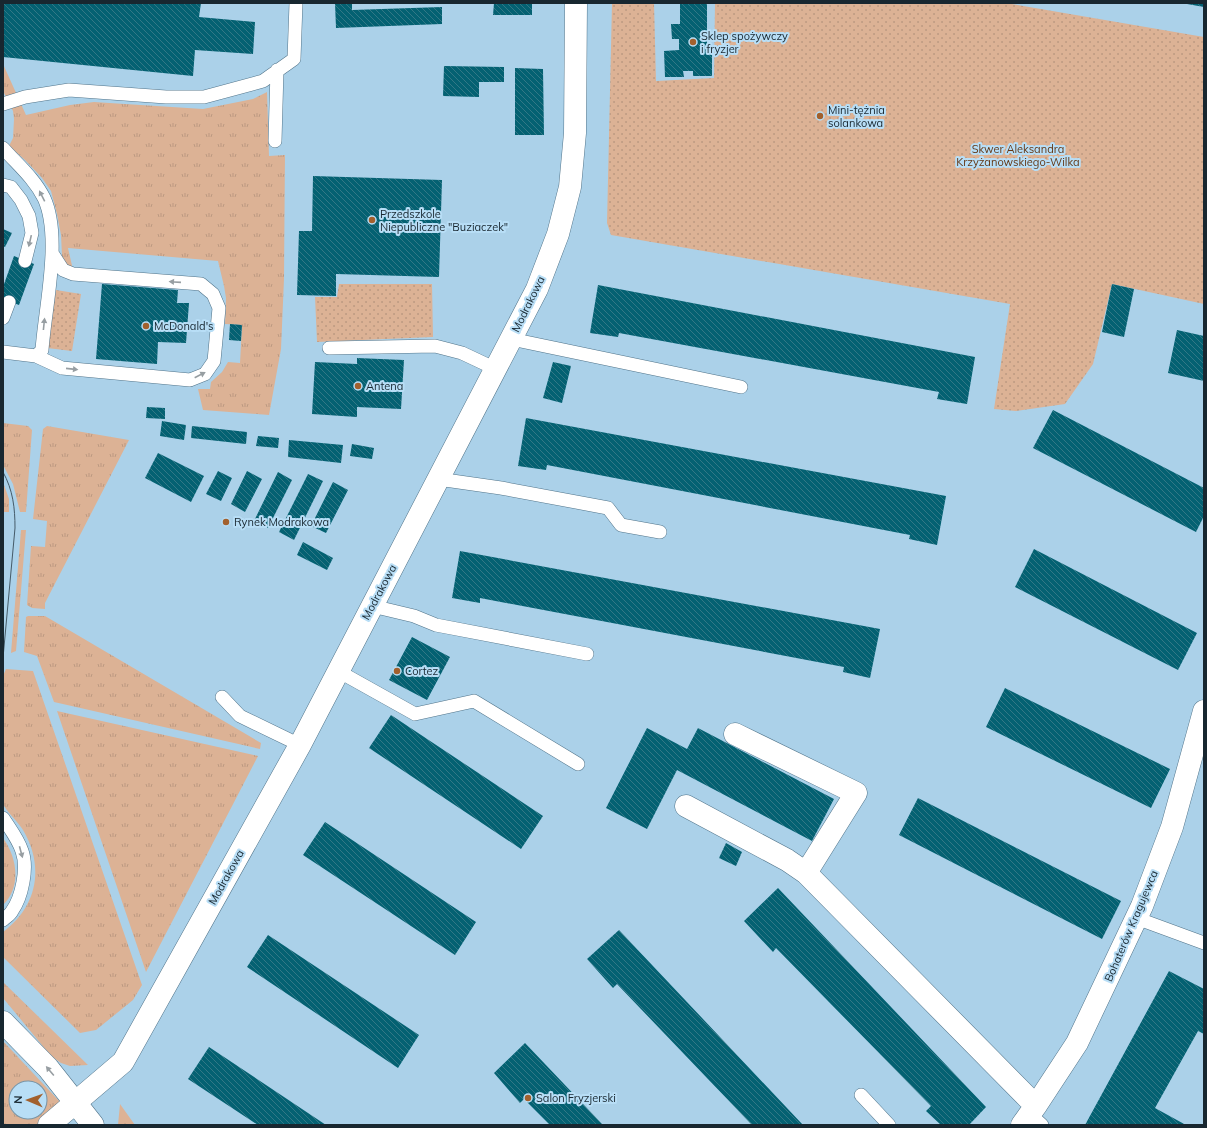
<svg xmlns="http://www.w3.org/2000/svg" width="1207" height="1128" viewBox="0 0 1207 1128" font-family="Mulish,sans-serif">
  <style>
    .grass { fill: url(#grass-tufts); fill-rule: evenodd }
    .park { fill: url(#park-dots) }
    .building { fill: url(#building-back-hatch) }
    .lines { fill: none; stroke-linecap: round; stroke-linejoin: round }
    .lane-casing { stroke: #51748a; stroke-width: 14 }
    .street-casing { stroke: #51748a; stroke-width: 23 }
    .secondary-casing { stroke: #51748a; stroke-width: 23 }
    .lane { stroke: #fff; stroke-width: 13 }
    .street { stroke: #fff; stroke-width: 22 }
    .secondary { stroke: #fff; stroke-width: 22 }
    .tram { stroke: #445a68; stroke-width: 1 }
    .oneway { fill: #979ea2 }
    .poi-dot { fill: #a2602d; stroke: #b8def6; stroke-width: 1.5 }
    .labels { text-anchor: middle; stroke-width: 4; stroke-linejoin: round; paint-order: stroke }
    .poi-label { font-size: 11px; fill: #182730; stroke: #b8def6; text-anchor: start }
    .park-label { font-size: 11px; fill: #633715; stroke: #b8def6 }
    .street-label { font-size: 11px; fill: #182730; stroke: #b8def6 }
  </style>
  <defs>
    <pattern id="grass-tufts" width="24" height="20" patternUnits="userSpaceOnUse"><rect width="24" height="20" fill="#dcb295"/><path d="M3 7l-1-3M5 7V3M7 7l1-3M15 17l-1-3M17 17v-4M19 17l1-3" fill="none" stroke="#bc9981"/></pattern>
    <pattern id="park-dots" width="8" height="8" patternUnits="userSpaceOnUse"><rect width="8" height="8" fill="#dcb295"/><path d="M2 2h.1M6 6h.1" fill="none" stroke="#bc9981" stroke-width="1.8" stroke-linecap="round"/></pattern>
    <pattern id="building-back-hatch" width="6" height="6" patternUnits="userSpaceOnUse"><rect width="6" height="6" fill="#046172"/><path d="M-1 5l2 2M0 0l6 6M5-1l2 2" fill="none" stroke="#327886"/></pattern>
  </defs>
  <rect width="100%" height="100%" fill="#abd1e9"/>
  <path class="grass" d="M 3,64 L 26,115 L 70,105 L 94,102 L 203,109 L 253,99 L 267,92 L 269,156 L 285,155 L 284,279 L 281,349 L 269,415 L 203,410 L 198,389 L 210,389 L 211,382 L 222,372 L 228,362 L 240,363 L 242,325 L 225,324 L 226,298 L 224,286 L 218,261 L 68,248 L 73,270 L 69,269 L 62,256 L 61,235 L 57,214 L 51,191 L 42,178 L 25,160 L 9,146 L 13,138 L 14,119 L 13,111 L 3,91 Z
    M 3,423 L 28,426 L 32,430 L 26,512 L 20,512 L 13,484 L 3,465 Z
    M 47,426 L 129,440 L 45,603 L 45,609 L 32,608 L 27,605 L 31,546 L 45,547 L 47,521 L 33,519 L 43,429 Z
    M 3,482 L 9,499 L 9,512 L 3,512 Z
    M 21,530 L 26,530 L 16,651 L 11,653 Z
    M 28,616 L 45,616 L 261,743 L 260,749 L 54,702 L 37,656 L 24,652 L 26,617 Z
    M 6,669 L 33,671 L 142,985 L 133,1000 L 96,1030 L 80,1033 L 3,957 L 3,932 C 37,907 45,867 23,830 C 19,823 6,811 3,804 C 1,799 3,780 3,774 C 3,741 3,709 3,676 Z
    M 57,711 L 258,756 L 146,972 Z
    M 3,838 C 17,857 22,887 3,905 Z
    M 3,982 L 88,1065 L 70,1066 L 61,1063 L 51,1056 L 3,998 Z
    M 3,1041 L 61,1103 L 40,1120 L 37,1125 L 3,1125 ZM 16,1088 L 40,1088 L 40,1112 L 16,1112 Z
    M 120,1104 L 135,1125 L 118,1125 Z"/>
  <path class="park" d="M 612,3 L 654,3 L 656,81 L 714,78 L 715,3 L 1006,3 L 1204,37 L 1204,304 L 1112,284 L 1093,364 L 1065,404 L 1016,411 L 994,409 L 1010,304 L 611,235 L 607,223 Z
    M 339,284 L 432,284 L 433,337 L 317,342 L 315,297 L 337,297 Z
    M 56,290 L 81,294 L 72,351 L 47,348 Z"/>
  <path class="building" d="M 3,3 L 201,3 L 199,17 L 255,22 L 253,54 L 195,50 L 193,76 L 3,57 Z
    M 335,3 L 352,3 L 352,10 L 442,7 L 442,24 L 336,28 Z
    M 494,3 L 532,3 L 532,15 L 493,15 Z
    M 680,3 L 707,3 L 707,46 L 712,46 L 712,76 L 693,76 L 693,71 L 683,71 L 684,77 L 665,77 L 664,51 L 679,50 L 679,39 L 672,39 L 671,24 L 680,24 Z
    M 1187,3 L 1204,3 L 1204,7 L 1187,4 Z
    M 444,66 L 504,67 L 504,82 L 479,82 L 479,97 L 443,96 Z
    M 515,68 L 543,69 L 544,135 L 515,135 Z
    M 313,176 L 442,180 L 439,277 L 336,274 L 336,296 L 297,295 L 299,231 L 312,231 Z
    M 3,229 L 12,233 L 5,247 L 3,246 Z
    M 14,256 L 34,264 L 19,305 L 3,299 L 3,287 Z
    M 102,284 L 178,290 L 177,303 L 189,303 L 186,343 L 158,342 L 157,364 L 96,359 Z
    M 1112,284 L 1134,289 L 1124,337 L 1102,332 Z
    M 598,285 L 975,357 L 967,404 L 937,399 L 939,392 L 619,333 L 618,337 L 590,333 Z
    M 230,324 L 242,325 L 241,341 L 229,340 Z
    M 1177,330 L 1204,336 L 1204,381 L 1168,373 Z
    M 357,358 L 404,360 L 401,409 L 357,407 L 357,417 L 312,414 L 315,362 L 357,364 Z
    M 553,362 L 571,366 L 562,403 L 543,398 Z
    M 147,407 L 165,408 L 165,419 L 146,418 Z
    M 1053,410 L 1204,488 L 1204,516 L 1196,532 L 1033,448 Z
    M 526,418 L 946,496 L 937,545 L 909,539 L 910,535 L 547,465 L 546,470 L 518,466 Z
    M 162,421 L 186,425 L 184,440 L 160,436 Z
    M 192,426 L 247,432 L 246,444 L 191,438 Z
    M 258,436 L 279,438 L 278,448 L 256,446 Z
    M 289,440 L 343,445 L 341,463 L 288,457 Z
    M 352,444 L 374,448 L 372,459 L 350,456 Z
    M 158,453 L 204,476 L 191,502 L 145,478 Z
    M 218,471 L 232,478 L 221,501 L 206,494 Z
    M 247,471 L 262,479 L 245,512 L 231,504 Z
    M 278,472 L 292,480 L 268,528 L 254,521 Z
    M 308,474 L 323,481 L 294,540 L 279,532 Z
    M 333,482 L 348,490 L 326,533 L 311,526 Z
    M 303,542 L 333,558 L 327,570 L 297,555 Z
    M 1034,549 L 1197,633 L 1178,670 L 1015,587 Z
    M 460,551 L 880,629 L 870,678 L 843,672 L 844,667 L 480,598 L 480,603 L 452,598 Z
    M 412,637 L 450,657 L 427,700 L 389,680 Z
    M 1005,688 L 1170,769 L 1151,808 L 986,727 Z
    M 391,715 L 543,816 L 521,849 L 369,748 Z
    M 647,728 L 687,749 L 698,728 L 834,799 L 812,841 L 677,770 L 647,829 L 606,808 Z
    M 918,798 L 1121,901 L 1102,939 L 899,835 Z
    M 325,822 L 476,922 L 455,955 L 303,855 Z
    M 726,843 L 742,852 L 736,866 L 719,858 Z
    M 778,888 L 986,1107 L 969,1125 L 941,1125 L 926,1111 L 931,1106 L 776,948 L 773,952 L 744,921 Z
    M 619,930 L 803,1125 L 752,1125 L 617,984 L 613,988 L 587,959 Z
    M 268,935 L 419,1035 L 398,1068 L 247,967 Z
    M 1169,971 L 1204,989 L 1204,1034 L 1198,1031 L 1155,1108 L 1186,1125 L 1085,1125 Z
    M 525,1043 L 603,1125 L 550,1125 L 524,1099 L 520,1103 L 494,1073 Z
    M 209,1047 L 326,1125 L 258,1125 L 188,1079 Z"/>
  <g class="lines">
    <defs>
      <path id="lane" d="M 3,104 L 25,97 L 69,90 L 166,97 L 204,97 L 263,81 L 294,59 L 296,3
        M 275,141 L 277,70
        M 3,148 C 17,164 34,178 44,198 C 62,237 45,307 42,350 L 36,356 L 3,352
        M 3,185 L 11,187 L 21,200 L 29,216 L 32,233 L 25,261
        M 3,318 L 9,302
        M 511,339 L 741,387
        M 329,348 L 435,346 L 462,353 L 496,369
        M 36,356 L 62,368 L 190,380 L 205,374 L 214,361 L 219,308 L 213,294 L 201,284 L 73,274 L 63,270 L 52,253
        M 438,479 L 501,488 L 608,508 L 621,525 L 660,532
        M 372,606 L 414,616 L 436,625 L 587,654
        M 338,671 L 415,714 L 474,701 L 578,764
        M 222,697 L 240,716 L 300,745
        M 3,818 C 10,829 18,839 22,851 C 28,868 22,897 12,911 C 10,915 6,917 3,920
        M 1136,918 L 1204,943
        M 861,1095 L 889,1125
        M 1030,1114 L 1042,1125"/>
      <path id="street" d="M 735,734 L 856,793 L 806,873
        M 686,806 L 787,860 L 806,873 L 1028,1098 L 1037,1104
        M 49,1125 L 123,1062 L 300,745 L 537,289 L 558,234 L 570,187 L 575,133 L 576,3
        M 1022,1125 L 1037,1104 L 1077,1043 L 1142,906 L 1172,827 L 1204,711"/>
      <path id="secondary" d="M 3,1022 L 48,1068 L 93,1125"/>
    </defs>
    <use href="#lane" class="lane-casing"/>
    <use href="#street" class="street-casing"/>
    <use href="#secondary" class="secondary-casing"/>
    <use href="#lane" class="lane"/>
    <use href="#street" class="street"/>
    <use href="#secondary" class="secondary"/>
    <path class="tram" d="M 3,472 C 13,490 15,508 15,528 L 3,658"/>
  </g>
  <defs><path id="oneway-solid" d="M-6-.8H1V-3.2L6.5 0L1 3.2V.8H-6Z"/></defs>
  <g class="oneway">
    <use href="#oneway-solid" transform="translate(42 196) rotate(-117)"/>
    <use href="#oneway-solid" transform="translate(30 241) rotate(103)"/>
    <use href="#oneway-solid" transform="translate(175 282) rotate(-176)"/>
    <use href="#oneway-solid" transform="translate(44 324) rotate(-84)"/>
    <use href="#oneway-solid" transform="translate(72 369) rotate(6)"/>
    <use href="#oneway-solid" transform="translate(200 375) rotate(-27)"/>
    <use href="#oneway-solid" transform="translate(21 852) rotate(75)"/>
    <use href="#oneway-solid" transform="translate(50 1071) rotate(-130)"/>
  </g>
  <g class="poi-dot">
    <circle cx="693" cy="42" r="4"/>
    <circle cx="820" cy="116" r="4"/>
    <circle cx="372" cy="220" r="4"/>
    <circle cx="146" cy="326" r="4"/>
    <circle cx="358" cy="386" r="4"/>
    <circle cx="226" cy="522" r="4"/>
    <circle cx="397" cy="671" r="4"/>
    <circle cx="528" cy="1098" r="4"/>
  </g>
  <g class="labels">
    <g class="poi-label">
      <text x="701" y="40">Sklep spożywczy<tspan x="701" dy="13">i fryzjer</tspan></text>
      <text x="828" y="114">Mini-tężnia<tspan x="828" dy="13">solankowa</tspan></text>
      <text x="380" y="218">Przedszkole<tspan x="380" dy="13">Niepubliczne "Buziaczek"</tspan></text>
      <text x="154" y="330">McDonald's</text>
      <text x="366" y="390">Antena</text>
      <text x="234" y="526">Rynek Modrakowa</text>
      <text x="405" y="675">Cortez</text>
      <text x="536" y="1102">Salon Fryzjerski</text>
    </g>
    <g class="park-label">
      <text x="1018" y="153">Skwer Aleksandra<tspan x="1018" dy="13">Krzyżanowskiego-Wilka</tspan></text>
    </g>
    <g class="street-label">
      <text transform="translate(528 304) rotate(-64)" y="4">Modrakowa</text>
      <text transform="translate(379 592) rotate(-62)" y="4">Modrakowa</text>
      <text transform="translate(226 877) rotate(-61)" y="4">Modrakowa</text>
      <text transform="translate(1131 926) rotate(-67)" y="4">Bohaterów Kragujewca</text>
    </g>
  </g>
  <rect width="1207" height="1128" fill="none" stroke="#182730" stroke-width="8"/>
  <g transform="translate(28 1100) rotate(272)"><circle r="19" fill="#b8def6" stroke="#7895a7"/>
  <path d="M0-3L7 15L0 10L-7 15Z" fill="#a2602d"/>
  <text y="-6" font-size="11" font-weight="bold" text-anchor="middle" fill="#182730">N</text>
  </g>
</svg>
